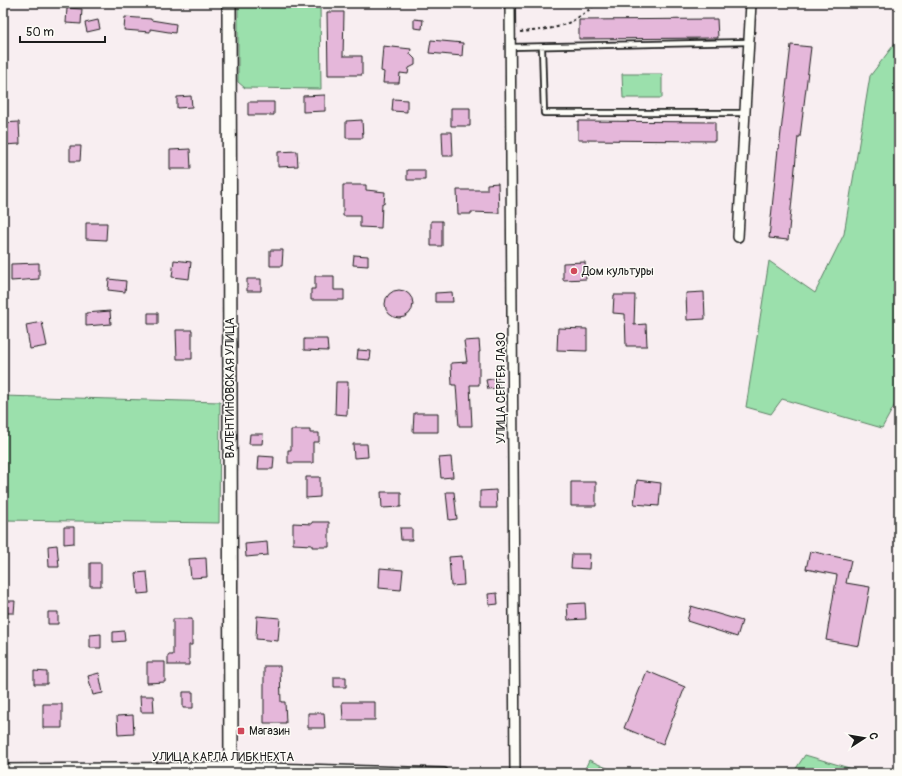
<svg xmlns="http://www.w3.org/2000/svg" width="902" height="776" viewBox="0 0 902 776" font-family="Pangolin,sans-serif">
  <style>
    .green { fill: #9be0ac; stroke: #5c7e64 }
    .building { fill: #e5b7da; stroke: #1c1c1c }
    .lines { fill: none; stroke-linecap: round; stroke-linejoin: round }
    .service-casing { stroke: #1c1c1c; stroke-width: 8 }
    .minor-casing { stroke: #1c1c1c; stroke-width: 12 }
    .secondary-casing { stroke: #1c1c1c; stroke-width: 16 }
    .path { stroke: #1c1c1c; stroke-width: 2; stroke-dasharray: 3 3; stroke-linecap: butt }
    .service { stroke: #fdfcf7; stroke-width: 4.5 }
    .minor { stroke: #fdfcf7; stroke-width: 9 }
    .secondary { stroke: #fdfcf7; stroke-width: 13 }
    .poi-dot { fill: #d1495b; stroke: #fdfcf7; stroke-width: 1.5 }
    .labels { text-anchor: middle; stroke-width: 3; stroke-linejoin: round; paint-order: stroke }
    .poi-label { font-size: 12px; fill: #1c1c1c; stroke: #fdfcf7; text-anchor: start }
    .street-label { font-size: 12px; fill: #1c1c1c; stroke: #fdfcf7 }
  </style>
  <rect width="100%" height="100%" fill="#f8eef1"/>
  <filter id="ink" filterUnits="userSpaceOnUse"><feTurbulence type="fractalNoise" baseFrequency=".025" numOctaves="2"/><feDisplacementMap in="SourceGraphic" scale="8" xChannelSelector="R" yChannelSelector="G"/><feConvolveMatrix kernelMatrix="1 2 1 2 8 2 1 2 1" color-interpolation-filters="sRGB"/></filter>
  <g filter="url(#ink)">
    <path class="green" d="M 238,3 L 320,3 L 321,89 L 245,88 L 238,82 Z
      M 899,38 L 899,397 L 882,428 L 782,399 L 771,414 L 746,407 L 769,261 L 815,293 L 844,234 L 870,76 Z
      M 622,74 L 662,74 L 662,98 L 623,98 Z
      M 3,396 L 220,402 L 219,523 L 3,520 Z
      M 805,755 L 866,773 L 793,773 Z
      M 589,760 L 618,773 L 583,773 Z"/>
    <path class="building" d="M 67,8 L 82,9 L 81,24 L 66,23 Z
      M 327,12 L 344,12 L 343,56 L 362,56 L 362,75 L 328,75 Z
      M 125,17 L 151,19 L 151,20 L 176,24 L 175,33 L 150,29 L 150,32 L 124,30 Z
      M 414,19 L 423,20 L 422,29 L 414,28 Z
      M 717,19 L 718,38 L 579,39 L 579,20 Z
      M 98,20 L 100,29 L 87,32 L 85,23 Z
      M 431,40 L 463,43 L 462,56 L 429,53 Z
      M 791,45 L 811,47 L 800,137 L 798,137 L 788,240 L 769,238 L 778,149 L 779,149 Z
      M 383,46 L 411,49 L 410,54 L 415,59 L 415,65 L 409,68 L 408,74 L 400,73 L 399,83 L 383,83 L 384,72 L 381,71 Z
      M 325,95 L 325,111 L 303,112 L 303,96 Z
      M 191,96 L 192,107 L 177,108 L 177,97 Z
      M 393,99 L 407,100 L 407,112 L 392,111 Z
      M 248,102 L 274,102 L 274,115 L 248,115 Z
      M 451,108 L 470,108 L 470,126 L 451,126 Z
      M 362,120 L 363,138 L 346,138 L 346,121 Z
      M 578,121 L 715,122 L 715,141 L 578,140 Z
      M 19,122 L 20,144 L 3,145 L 3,123 Z
      M 442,132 L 452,132 L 453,156 L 443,156 Z
      M 70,146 L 81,146 L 80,161 L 70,161 Z
      M 190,149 L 191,169 L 170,169 L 170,150 Z
      M 297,151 L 298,166 L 278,167 L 278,152 Z
      M 407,170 L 425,170 L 425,180 L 407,180 Z
      M 498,183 L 499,213 L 471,212 L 471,214 L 458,214 L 457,190 L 487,190 L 487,184 Z
      M 343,185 L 366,185 L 366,190 L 385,192 L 384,204 L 382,203 L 381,228 L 360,227 L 360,216 L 343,216 Z
      M 431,221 L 442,221 L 442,246 L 431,246 Z
      M 86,223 L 107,223 L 106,240 L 86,239 Z
      M 270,250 L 283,250 L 282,266 L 270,266 Z
      M 354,255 L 368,256 L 368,266 L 353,265 Z
      M 174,260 L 191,262 L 189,279 L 172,277 Z
      M 585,262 L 586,279 L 563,280 L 563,263 Z
      M 39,263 L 39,279 L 11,281 L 11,264 Z
      M 315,276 L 334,276 L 334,290 L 344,290 L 344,300 L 311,300 L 311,289 L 315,289 Z
      M 109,279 L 126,281 L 125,292 L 108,290 Z
      M 247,279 L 261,279 L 261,291 L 247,291 Z
      M385 304a14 14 0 1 1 28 0a14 14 0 1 1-28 0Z
      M 452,292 L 453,302 L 435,302 L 435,293 Z
      M 704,292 L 705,319 L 687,320 L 686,293 Z
      M 614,295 L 635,295 L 634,325 L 646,324 L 647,346 L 626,346 L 625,314 L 613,313 Z
      M 110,311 L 111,324 L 86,326 L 86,313 Z
      M 148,313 L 158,313 L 158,324 L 148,324 Z
      M 42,322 L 47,346 L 30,349 L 26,325 Z
      M 558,328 L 587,329 L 587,351 L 557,350 Z
      M 176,330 L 192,330 L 192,359 L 177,359 Z
      M 304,339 L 327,339 L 328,351 L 304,350 Z
      M 479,340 L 480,352 L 479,352 L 479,385 L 470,385 L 472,426 L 459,426 L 456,385 L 452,385 L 451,363 L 467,362 L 464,341 Z
      M 358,350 L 371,351 L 370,360 L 357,359 Z
      M 498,378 L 499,388 L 488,389 L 486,380 Z
      M 336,382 L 348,382 L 347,415 L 335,414 Z
      M 414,413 L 438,413 L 438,432 L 413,432 Z
      M 291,430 L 310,430 L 310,433 L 319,433 L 319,442 L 313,442 L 313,463 L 288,463 L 288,450 L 291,450 Z
      M 250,434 L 263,434 L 262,444 L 249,444 Z
      M 353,444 L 367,444 L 368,457 L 354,458 Z
      M 259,456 L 274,457 L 273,469 L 258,469 Z
      M 451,457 L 453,477 L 441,478 L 439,458 Z
      M 306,477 L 320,477 L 320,497 L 306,498 Z
      M 637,480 L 661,483 L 659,506 L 634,504 Z
      M 571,482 L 596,482 L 596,506 L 571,506 Z
      M 496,490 L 497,508 L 480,508 L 480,491 Z
      M 381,492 L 401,492 L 401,507 L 382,508 Z
      M 446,492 L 454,492 L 457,519 L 449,520 Z
      M 312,522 L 329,522 L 329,547 L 312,547 L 312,545 L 293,544 L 293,523 L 312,524 Z
      M 64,527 L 74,527 L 74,543 L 64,544 Z
      M 400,528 L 412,528 L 412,540 L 401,540 Z
      M 267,542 L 268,555 L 246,557 L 245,544 Z
      M 57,545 L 59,567 L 49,567 L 48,546 Z
      M 810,551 L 851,560 L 846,583 L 870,587 L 859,646 L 826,640 L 837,575 L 806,569 Z
      M 572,554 L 590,554 L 589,569 L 571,568 Z
      M 462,556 L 464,585 L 451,586 L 449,557 Z
      M 206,558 L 207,577 L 191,578 L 189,559 Z
      M 90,563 L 101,563 L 101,586 L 90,586 Z
      M 380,568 L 403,570 L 401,590 L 379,588 Z
      M 147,572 L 149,593 L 138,594 L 136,573 Z
      M 497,593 L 498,604 L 489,605 L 488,594 Z
      M 3,601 L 15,601 L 14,613 L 3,613 Z
      M 585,603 L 586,619 L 568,620 L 567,604 Z
      M 691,606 L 742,621 L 737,637 L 687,621 Z
      M 48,612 L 58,612 L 58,624 L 48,624 Z
      M 257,616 L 280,618 L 278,641 L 256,639 Z
      M 173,619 L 192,619 L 192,645 L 189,645 L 189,665 L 168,665 L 168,655 L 173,655 Z
      M 124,631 L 125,641 L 113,642 L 113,632 Z
      M 101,634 L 101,648 L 90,648 L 90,635 Z
      M 147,662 L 165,662 L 165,682 L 147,683 Z
      M 264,666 L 280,666 L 281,702 L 285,702 L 286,723 L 264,723 Z
      M 34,671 L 47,672 L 47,684 L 34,684 Z
      M 647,671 L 685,687 L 663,744 L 624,728 Z
      M 99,673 L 103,693 L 93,695 L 88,676 Z
      M 334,677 L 346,677 L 346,687 L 334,687 Z
      M 183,692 L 193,692 L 193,708 L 183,708 Z
      M 140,696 L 153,696 L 154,712 L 141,712 Z
      M 342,702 L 375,702 L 375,720 L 343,720 Z
      M 43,704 L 62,704 L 62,728 L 43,728 Z
      M 308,713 L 324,713 L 325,728 L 308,728 Z
      M 133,715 L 134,734 L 118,735 L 117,716 Z"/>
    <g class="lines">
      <defs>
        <path id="service" d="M 510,47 L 749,42
          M 542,47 L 544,113 L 745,113"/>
        <path id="minor" d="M 510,3 L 515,773
          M 738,237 L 751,3
          M 3,769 L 231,767 L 444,773"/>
        <path id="secondary" d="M 229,3 L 231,773"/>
      </defs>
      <use href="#service" class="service-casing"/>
      <use href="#minor" class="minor-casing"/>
      <use href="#secondary" class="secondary-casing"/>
      <path class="path" d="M 520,32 C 557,29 569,27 597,3"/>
      <use href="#service" class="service"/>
      <use href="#minor" class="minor"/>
      <use href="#secondary" class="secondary"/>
    </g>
  </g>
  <g class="poi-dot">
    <circle cx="574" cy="271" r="4"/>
    <rect x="237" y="727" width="8" height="8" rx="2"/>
  </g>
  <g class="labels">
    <g class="poi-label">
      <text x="582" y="275">Дом культуры</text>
      <text x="249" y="735">Магазин</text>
    </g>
    <g class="street-label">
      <text transform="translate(230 388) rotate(-90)" y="4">ВАЛЕНТИНОВСКАЯ УЛИЦА</text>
      <text transform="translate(501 388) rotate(-90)" y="4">УЛИЦА СЕРГЕЯ ЛАЗО</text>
      <text x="223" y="761">УЛИЦА КАРЛА ЛИБКНЕХТА</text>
    </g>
  </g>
  <rect width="902" height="776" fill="none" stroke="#fdfcf7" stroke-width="16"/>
  <rect x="8" y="8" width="886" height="760" fill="none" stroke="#1c1c1c" stroke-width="1.5" filter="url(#ink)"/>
  <g transform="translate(864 738) rotate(78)" stroke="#fdfcf7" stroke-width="3" paint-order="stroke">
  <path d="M0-3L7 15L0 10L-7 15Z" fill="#1c1c1c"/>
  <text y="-6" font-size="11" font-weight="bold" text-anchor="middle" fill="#1c1c1c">С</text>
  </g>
  <path d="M20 36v6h85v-6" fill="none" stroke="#1c1c1c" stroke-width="2"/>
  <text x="26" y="36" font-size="12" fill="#1c1c1c" stroke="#fdfcf7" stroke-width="3" paint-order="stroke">50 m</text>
</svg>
